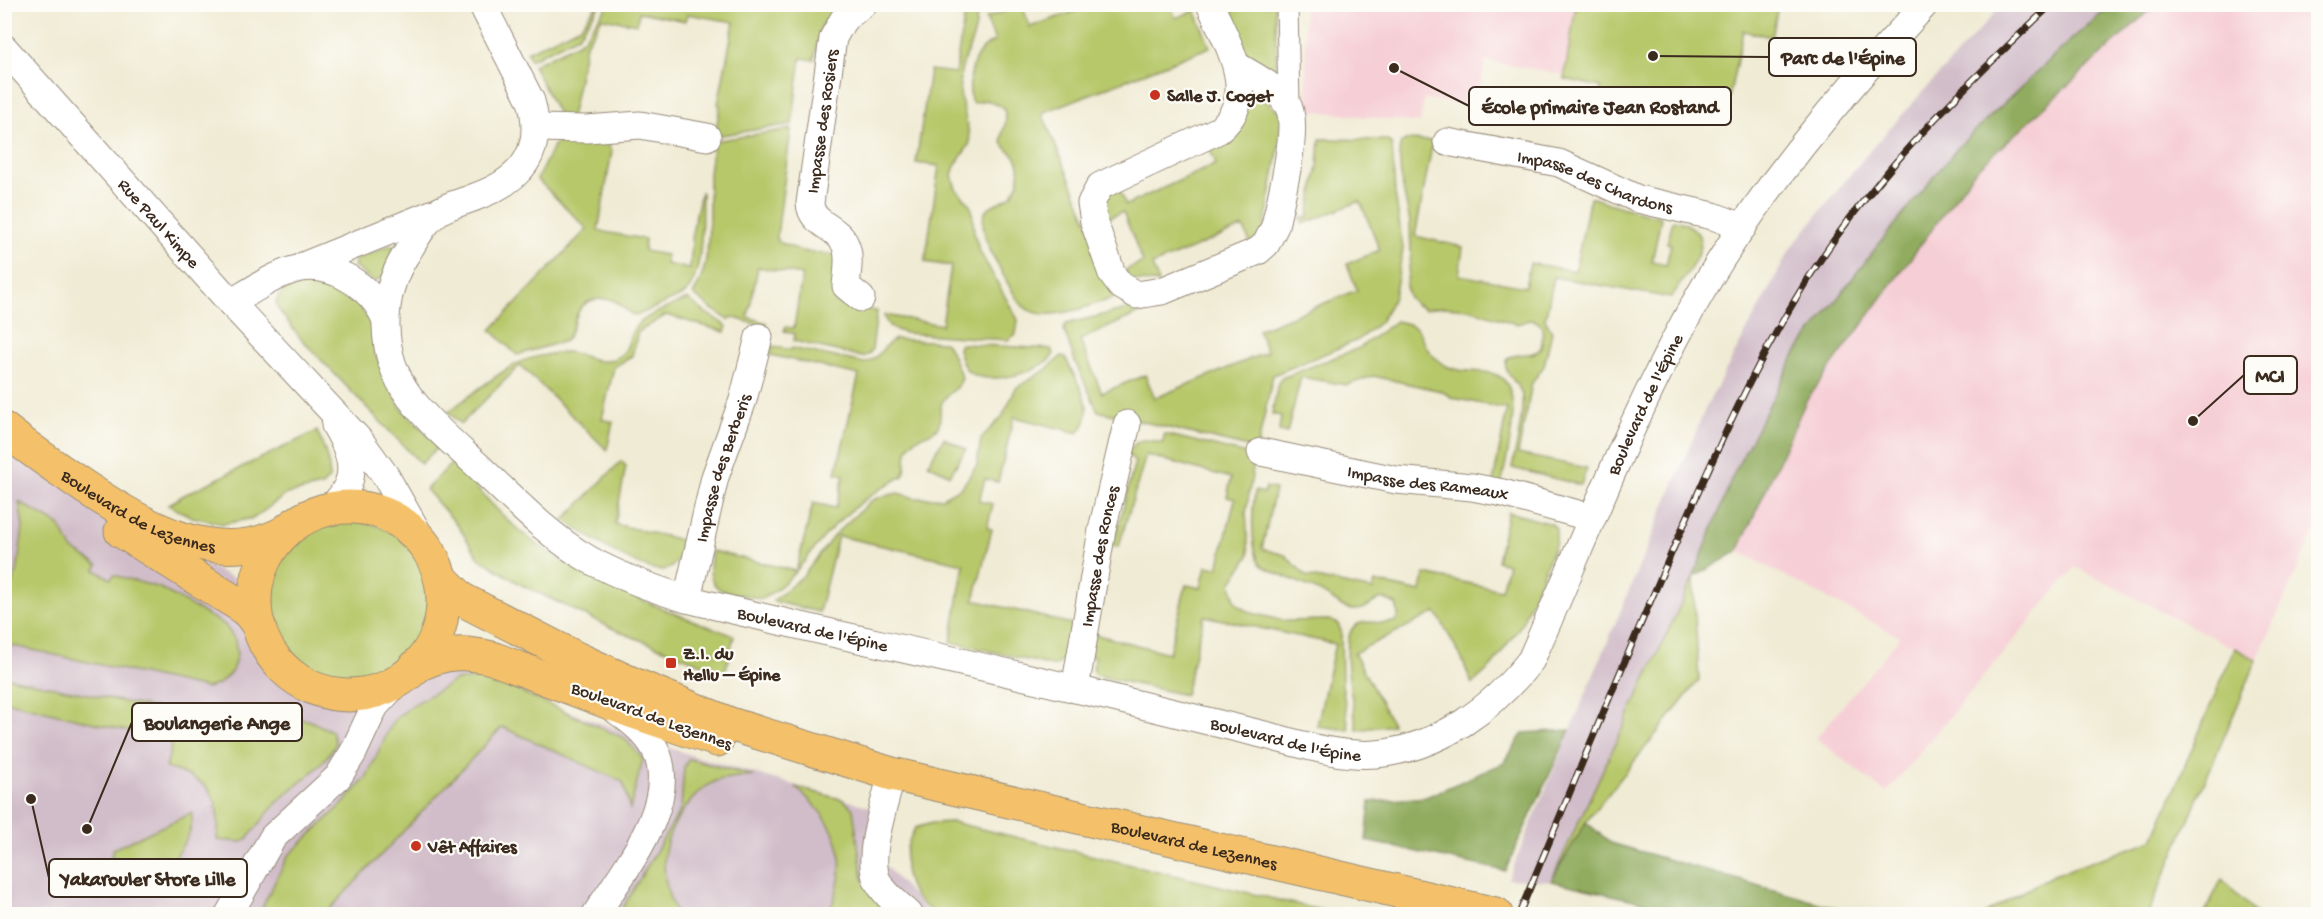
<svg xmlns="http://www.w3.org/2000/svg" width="2323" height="919" viewBox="0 0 2323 919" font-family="'Gochi Hand',sans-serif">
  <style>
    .built { fill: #f6cfd6 }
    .industrial { fill: #d1bdc9 }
    .green { fill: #b7c86b; stroke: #797944; stroke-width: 1.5 }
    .forest { fill: #91ac5f; stroke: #666b3e; stroke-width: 1.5 }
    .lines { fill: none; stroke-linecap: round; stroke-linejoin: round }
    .pedestrian-casing { stroke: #968a79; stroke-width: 23 }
    .minor-casing { stroke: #968a79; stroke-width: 29 }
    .primary-casing { stroke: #968a79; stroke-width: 35 }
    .pedestrian { stroke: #fff; stroke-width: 21 }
    .minor { stroke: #fff; stroke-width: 27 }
    .primary { stroke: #f4c16a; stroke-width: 33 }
    .rail-casing { stroke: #3b2a1e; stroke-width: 7 }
    .rail { stroke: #fdfcf7; stroke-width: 4.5; stroke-dasharray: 14; stroke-linecap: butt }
    .poi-dot { fill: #c8321e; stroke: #fdfcf7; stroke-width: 2 }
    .labels { text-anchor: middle; stroke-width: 4.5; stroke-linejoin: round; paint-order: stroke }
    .poi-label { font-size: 18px; font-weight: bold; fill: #3b2a1e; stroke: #fdfcf7; text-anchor: start }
    .street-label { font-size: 18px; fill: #3b2a1e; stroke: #fdfcf7 }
    .leader { fill: none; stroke: #3b2a1e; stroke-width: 2 }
    .callout-dot { fill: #3b2a1e; stroke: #fdfcf7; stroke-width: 2 }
    .callout { fill: #fdfcf7; stroke: #3b2a1e; stroke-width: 2 }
    .callout-label { font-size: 20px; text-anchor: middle; font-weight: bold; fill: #3b2a1e }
  </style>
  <rect width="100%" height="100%" fill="#fdfcf7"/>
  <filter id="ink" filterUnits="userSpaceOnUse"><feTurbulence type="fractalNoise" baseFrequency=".0167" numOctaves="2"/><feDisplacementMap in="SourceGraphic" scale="12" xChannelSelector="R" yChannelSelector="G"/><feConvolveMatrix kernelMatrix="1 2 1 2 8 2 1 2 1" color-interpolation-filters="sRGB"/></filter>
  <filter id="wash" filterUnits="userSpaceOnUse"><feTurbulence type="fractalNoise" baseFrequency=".008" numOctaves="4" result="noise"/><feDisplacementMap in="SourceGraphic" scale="24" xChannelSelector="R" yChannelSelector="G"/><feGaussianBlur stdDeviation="1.35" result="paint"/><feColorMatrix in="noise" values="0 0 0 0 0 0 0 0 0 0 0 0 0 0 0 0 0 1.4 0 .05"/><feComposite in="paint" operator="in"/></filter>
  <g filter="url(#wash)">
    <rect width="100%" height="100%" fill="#f0ebd4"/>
    <path class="built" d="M 1304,5 L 1305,4 L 1576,5 L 1565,75 L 1485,61 L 1477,106 L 1424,99 L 1420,123 L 1307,110 Z
      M 2155,5 L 2318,5 L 2318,523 L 2257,660 L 2075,567 L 1886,793 L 1816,738 L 1900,637 L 1738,551 L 1806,401 L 1974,172 Z"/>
    <path class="industrial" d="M 2002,5 L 2113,5 L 2074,37 L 1959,146 L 1875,249 L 1796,353 L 1735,471 L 1693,578 L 1551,881 L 1508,879 L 1706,407 L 1791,248 L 1870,150 Z
      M 4,440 L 157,542 L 327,622 L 445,667 L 687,754 L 895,814 L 884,864 L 929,914 L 5,914 Z"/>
    <path class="green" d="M 597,5 L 600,5 L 578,36 L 530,60 L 527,52 L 581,26 Z
      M 608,5 L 838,5 L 820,28 L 814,60 L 801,58 L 792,124 L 715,136 L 720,105 L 718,104 L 734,22 L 687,14 L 685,21 L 639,12 L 637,24 L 602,18 L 586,44 L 571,118 L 559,116 L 533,65 L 578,43 L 584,38 Z
      M 1022,5 L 1030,27 L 1087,7 L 1086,5 L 1170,5 L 1176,18 L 1195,10 L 1210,47 L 1042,113 L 1119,296 C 1095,304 1044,326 1023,306 C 1013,296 1006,279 999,267 C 991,253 980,232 984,215 C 987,203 1005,203 1012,194 C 1020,183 1023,165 1014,155 C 1010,151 1003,147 1002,142 C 999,130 1011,126 1003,107 L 986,100 L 974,103 L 971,101 C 967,79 972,50 995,41 L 986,18 Z
      M 1221,5 L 1275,5 L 1277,79 L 1242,53 Z
      M 1576,5 L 1576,4 L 1778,5 L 1772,37 L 1743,31 L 1729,98 L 1703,93 L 1699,114 L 1600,94 L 1601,87 L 1564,79 Z
      M 976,8 C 980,39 962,52 960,79 C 958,102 969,121 970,143 L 955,166 L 952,175 L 956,189 L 969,203 L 972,210 L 974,232 L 979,250 L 1018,320 L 1016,334 L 1008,340 L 905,333 C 894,329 887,328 884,315 L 942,325 L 951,266 L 925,262 L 939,166 L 916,163 L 930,70 L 955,73 L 965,12 Z
      M 1248,86 L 1281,113 L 1280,141 L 1264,230 L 1251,244 L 1243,227 L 1152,265 L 1159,283 L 1131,280 L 1125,270 L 1143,262 L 1123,212 L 1104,219 L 1105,197 L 1117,186 L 1126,205 L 1216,164 L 1208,145 Z
      M 791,129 L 777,235 L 778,242 L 802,251 L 835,255 L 840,262 L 835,294 L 837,304 L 877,311 L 872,350 L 868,355 L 862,357 L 794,341 L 795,334 L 784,331 L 785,327 L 794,328 L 802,275 L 758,267 L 748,317 L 767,323 L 766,327 L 731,317 L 729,320 L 710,308 L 693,294 C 714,264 708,209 709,174 C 710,163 712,152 714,141 Z
      M 1320,139 L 1386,140 L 1392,144 L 1395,193 L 1403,249 L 1394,297 L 1380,322 L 1358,340 L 1273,375 L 1257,449 L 1098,411 L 1076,364 L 1064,330 L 1066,324 L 1139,306 L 1142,312 L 1080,340 L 1102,393 L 1145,375 L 1155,398 L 1267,352 L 1258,330 L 1357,290 L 1347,264 L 1380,250 L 1360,201 L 1303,224 L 1301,218 L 1308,218 L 1318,166 Z
      M 572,140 L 607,143 L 612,151 L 598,231 L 645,239 L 644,251 L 666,255 L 666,264 L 690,269 L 693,228 L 701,192 L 702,193 C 701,220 705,278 683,295 L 636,316 C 627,314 622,303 612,300 C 606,298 599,299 593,300 C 572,306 577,328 565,341 L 517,355 L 491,330 L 587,229 L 537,179 L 554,145 L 558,142 Z
      M 1405,140 L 1433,141 L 1415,236 L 1463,247 L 1459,275 L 1525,287 L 1530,263 L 1575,271 L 1590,197 L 1621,207 L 1661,217 L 1652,262 L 1666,265 L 1671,244 L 1667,243 L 1673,220 C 1726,231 1688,270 1671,298 L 1554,277 L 1545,320 L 1552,332 L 1544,366 L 1532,383 L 1518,454 L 1587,468 L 1581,485 L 1512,468 C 1515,451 1525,412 1522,396 C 1520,382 1500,373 1507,358 C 1529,349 1546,364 1542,326 L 1536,321 L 1530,320 L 1517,324 L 1469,309 L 1445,307 L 1424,309 L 1415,304 L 1408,296 L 1406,286 L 1411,255 L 1410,222 L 1401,179 L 1399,150 L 1401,143 Z
      M 391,245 L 396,248 L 385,277 L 373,282 L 354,266 L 356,259 Z
      M 308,283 L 331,288 L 358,305 L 372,324 L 376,355 L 401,408 L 439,446 L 421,464 L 301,339 L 278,309 L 276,301 L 280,294 L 293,285 Z
      M 688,299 L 706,313 L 727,326 L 725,332 L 666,315 L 638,332 L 632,356 L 614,367 L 602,419 L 613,422 L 607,450 L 520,365 L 461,424 L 448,412 C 470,396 492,377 516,364 C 525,358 554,353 565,352 C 581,351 597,367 614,359 C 633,350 626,337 636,326 C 646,315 674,305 688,299 Z
      M 1396,321 C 1403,323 1411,323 1417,329 C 1420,332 1421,337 1423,341 C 1428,351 1435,359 1444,365 C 1461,374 1478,369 1494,374 C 1529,384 1505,461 1501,486 L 1493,483 L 1507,409 L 1453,398 L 1441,391 L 1373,376 L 1347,385 L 1301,377 L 1287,433 L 1279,431 L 1281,416 L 1272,414 L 1278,383 L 1282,378 L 1359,348 Z
      M 895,339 L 944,342 L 949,347 L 962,378 C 960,389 946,393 942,403 C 938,411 943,425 935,430 C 927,436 917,435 910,445 C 903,454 909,467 903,476 C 875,491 852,507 831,529 C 805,557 797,578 762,599 C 725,590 703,597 712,551 L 796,571 L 813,503 L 836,508 L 844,475 L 836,473 L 859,375 L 770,355 L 771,346 L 791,350 L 792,348 L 864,363 C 878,360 883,345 895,339 Z
      M 963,344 L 1051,349 L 1054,354 C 1042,373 983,388 967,370 C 962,365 960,355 958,349 L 959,345 Z
      M 1062,356 L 1066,358 C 1076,384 1100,408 1078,433 L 1014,417 L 998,482 L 985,479 L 979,501 L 993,504 L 987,528 L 992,529 L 974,600 L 1072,624 C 1069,639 1069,661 1053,666 L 951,642 L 964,564 L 838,536 L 819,612 L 773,601 L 804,575 L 835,534 L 871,501 L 880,497 L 898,493 L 915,498 L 942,498 L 962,487 L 977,465 L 981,438 L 1002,417 L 1016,388 L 1044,371 Z
      M 317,431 C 324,447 329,460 330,477 L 322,486 L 287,494 L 254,518 L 223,524 L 192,517 L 168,505 L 184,495 Z
      M 1165,434 L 1255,456 L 1246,513 L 1249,556 L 1231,583 L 1235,601 L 1243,609 L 1252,613 L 1285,621 L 1330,620 L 1338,624 L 1341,631 L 1342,684 L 1349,730 L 1317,726 L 1335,644 L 1204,616 L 1185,695 L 1095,675 L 1093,668 L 1095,657 L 1089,655 L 1093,634 L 1169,653 L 1186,585 L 1201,588 L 1206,566 L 1218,568 L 1235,499 L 1227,497 L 1231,478 L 1146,455 L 1119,546 L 1116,547 L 1106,545 L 1107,540 L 1116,536 L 1135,462 L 1127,453 C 1139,436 1144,439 1162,443 Z
      M 944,438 L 966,449 L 950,475 L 928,464 Z
      M 621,461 L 626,466 L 615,524 L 685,541 C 682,553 678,567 664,570 C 643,574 583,533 564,520 Z
      M 453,462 C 473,483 492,506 513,525 C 570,577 663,609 734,636 L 725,673 L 620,632 L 520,584 L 479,558 L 458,526 L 426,489 Z
      M 1266,487 L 1275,489 L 1262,549 L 1285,555 L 1306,576 L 1373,590 L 1375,582 L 1421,592 L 1424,574 L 1501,590 L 1508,564 L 1497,561 L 1508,512 L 1552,524 L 1556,529 L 1556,542 L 1521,625 L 1492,666 L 1472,684 L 1461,657 L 1436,612 L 1354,653 L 1393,725 L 1357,730 C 1354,707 1340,649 1352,629 C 1363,610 1408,640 1396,604 L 1382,598 C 1371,602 1367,611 1353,610 C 1344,610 1337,602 1329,597 C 1308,584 1283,578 1261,565 C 1250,549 1252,510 1255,491 L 1264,493 Z
      M 19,502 L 59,525 L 72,549 L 98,565 L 95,570 L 111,579 L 114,575 L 160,588 L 225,625 L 235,640 L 237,655 L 232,671 L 219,684 L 206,688 L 5,644 L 5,598 L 17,572 L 23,527 Z
      M270 601a80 80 0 1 1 160 0a80 80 0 1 1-160 0Z
      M 1693,578 L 1699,680 L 1586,822 L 1551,881 Z
      M 2235,648 L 2257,660 L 2148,914 L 1984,914 L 2051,876 L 2153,840 Z
      M 5,677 L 201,718 L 248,720 L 282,716 L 308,720 L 332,731 L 336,744 C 320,770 305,777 284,796 C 270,808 259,825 247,839 L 242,842 L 217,840 C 222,794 210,780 166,768 L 172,742 L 5,701 Z
      M 492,679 L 624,738 L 643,759 L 630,809 L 623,782 L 502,727 L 325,914 L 259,914 L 288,856 L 344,803 L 366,778 L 393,721 L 411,706 L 456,680 Z
      M 689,759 L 753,776 C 741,777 727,777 716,781 C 692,792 669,826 665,851 C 662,871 667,897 677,914 L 619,914 L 681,809 L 684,767 Z
      M 795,787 L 844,800 L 853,809 L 863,879 L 885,914 L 828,914 C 853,860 840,824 795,787 Z
      M 192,813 C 194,840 176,848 169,871 L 111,857 L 113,849 Z
      M 952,822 L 1337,914 L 935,914 C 929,909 918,902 914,895 C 900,871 903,850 915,828 L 932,823 Z
      M 2222,879 L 2256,914 L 2204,914 Z"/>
    <path class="forest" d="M 2113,4 L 2155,5 L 1974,172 L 1806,401 L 1738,551 L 1693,578 L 1735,471 L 1796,353 L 1875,249 L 1959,146 L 2074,37 Z
      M 1570,730 L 1505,871 L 1366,841 L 1370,802 L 1426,797 L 1504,763 L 1523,733 Z
      M 1586,822 L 1611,843 L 1857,914 L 1694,914 L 1551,881 Z"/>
  </g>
  <g filter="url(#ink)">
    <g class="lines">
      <defs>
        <path id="pedestrian" d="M 1287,4 L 1289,105"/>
        <g id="minor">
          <path id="s1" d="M 482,4 L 531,101 C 545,152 522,180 475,197 C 464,202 447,205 438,212 C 423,223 415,241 405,256 C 379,298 379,355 409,396 C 428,422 453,443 476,464 C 511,497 548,536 590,560 C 621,577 653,589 687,599 C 816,631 946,657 1076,689 C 1137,704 1199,719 1261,734 C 1298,743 1338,757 1376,754 C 1440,748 1493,708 1531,660 C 1583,543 1629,422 1691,310 C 1735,231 1790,157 1849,89 C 1873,60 1900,33 1925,4"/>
          <path d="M 1210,4 C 1227,44 1261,95 1219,130 L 1100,186 L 1091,203 L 1094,222 L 1112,274 L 1120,285 L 1137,295 L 1162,291 L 1258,251 L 1266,244 L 1275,226 C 1280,201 1301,124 1287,104 C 1276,86 1253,76 1236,65"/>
          <path id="s2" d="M 4,48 L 231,303 L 361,442 L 385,475 L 422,540"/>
          <path d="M 536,128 L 587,129 L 640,125 L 707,137"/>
          <path id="s3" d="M 1447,142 L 1559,163 L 1638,199 L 1713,216 L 1743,227"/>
          <path d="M 303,266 L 434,213"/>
          <path id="s4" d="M 861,298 L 846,286 C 847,273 851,256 845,244 C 837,226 811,225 810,203 L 833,38 L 843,20 L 863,4"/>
          <path d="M 231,303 C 251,291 271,277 293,270 C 330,259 371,286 385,318"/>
          <path id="s5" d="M 1261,452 L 1396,480 L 1472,487 L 1503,493 L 1592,518"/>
          <path d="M 330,508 C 360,482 354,457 335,425"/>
          <path id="s6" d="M 687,599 L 715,477 L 743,400 L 759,337"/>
          <path id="s7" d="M 1075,689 L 1102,530 L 1127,424"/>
          <path d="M 892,774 C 886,800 866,855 877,880 C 884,894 898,904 909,914"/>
          <path d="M 229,914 L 273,837 L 338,777 L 353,753 L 375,706 L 399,680"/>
          <path d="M 596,914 C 623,871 681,802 655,749 C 647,733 631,721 617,711"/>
        </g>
        <g id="primary">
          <path id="s8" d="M 4,429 C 30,450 58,469 86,488 C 144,526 217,570 285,532"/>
          <circle cx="349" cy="601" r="94"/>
          <path d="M 121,531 L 241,606 L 250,614 L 259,626"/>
          <path id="s9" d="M 440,577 L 463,600 L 578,659 L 633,684 L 730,724 L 892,774 L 1496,914"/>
          <path d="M 416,666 C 445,652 461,651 492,658 L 631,711 L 717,740"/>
        </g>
      </defs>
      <use href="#pedestrian" class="pedestrian-casing"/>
      <use href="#minor" class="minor-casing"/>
      <use href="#primary" class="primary-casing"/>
      <use href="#pedestrian" class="pedestrian"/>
      <use href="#minor" class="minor"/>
      <use href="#primary" class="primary"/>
      <defs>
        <path id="rail" d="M 1519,914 C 1573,786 1625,657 1682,529 C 1726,429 1770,330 1834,240 C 1897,152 1973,78 2052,4"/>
      </defs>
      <use href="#rail" class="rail-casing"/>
      <use href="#rail" class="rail"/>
    </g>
  </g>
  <g class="poi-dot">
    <circle cx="1155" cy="95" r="6"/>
    <rect x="665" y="657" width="12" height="12" rx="3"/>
    <circle cx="416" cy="846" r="6"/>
  </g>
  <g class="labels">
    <g class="poi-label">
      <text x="1167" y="101">Salle J. Coget</text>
      <text x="683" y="659">Z.I. du<tspan x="683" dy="21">Hellu – Épine</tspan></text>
      <text x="428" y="852">Vêt Affaires</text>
    </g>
    <g class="street-label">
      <text dy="6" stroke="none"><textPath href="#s4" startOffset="200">Impasse des Rosiers</textPath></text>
      <text dy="6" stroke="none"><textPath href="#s3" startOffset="154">Impasse des Chardons</textPath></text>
      <text dy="6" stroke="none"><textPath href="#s2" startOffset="234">Rue Paul Kimpe</textPath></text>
      <text dy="6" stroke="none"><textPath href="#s1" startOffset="2001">Boulevard de l'Épine</textPath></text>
      <text dy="6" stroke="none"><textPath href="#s6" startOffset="136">Impasse des Berberis</textPath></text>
      <text dy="6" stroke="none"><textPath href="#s5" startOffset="170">Impasse des Rameaux</textPath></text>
      <text dy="6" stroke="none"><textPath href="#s8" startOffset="159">Boulevard de Lezennes</textPath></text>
      <text dy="6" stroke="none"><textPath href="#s7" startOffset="135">Impasse des Ronces</textPath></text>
      <text dy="6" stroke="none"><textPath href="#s1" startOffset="957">Boulevard de l'Épine</textPath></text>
      <text transform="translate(652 715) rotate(20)" y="6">Boulevard de Lezennes</text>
      <text dy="6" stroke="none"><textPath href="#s1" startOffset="1443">Boulevard de l'Épine</textPath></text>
      <text dy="6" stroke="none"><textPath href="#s9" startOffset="807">Boulevard de Lezennes</textPath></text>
    </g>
  </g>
  <path class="leader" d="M1653 56L1769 57M1394 68L1469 106M2193 421L2244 375M87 829L132 722M31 799L49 878"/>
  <g class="callout-dot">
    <circle cx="1653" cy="56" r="6"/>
    <circle cx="1394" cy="68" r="6"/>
    <circle cx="2193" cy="421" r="6"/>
    <circle cx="87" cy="829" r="6"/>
    <circle cx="31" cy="799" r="6"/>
  </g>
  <g class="callout">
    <rect x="1769" y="38" width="147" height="38" rx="6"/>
    <rect x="1469" y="87" width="262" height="38" rx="6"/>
    <rect x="2244" y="356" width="53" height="38" rx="6"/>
    <rect x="132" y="703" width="170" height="38" rx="6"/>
    <rect x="49" y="859" width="198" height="38" rx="6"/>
  </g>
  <g class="callout-label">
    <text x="1843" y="64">Parc de l'Épine</text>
    <text x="1600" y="113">École primaire Jean Rostand</text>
    <text x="2270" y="382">MCI</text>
    <text x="217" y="729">Boulangerie Ange</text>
    <text x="148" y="885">Yakarouler Store Lille</text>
  </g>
  <rect width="2323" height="919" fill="none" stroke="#fdfcf7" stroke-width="24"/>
</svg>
